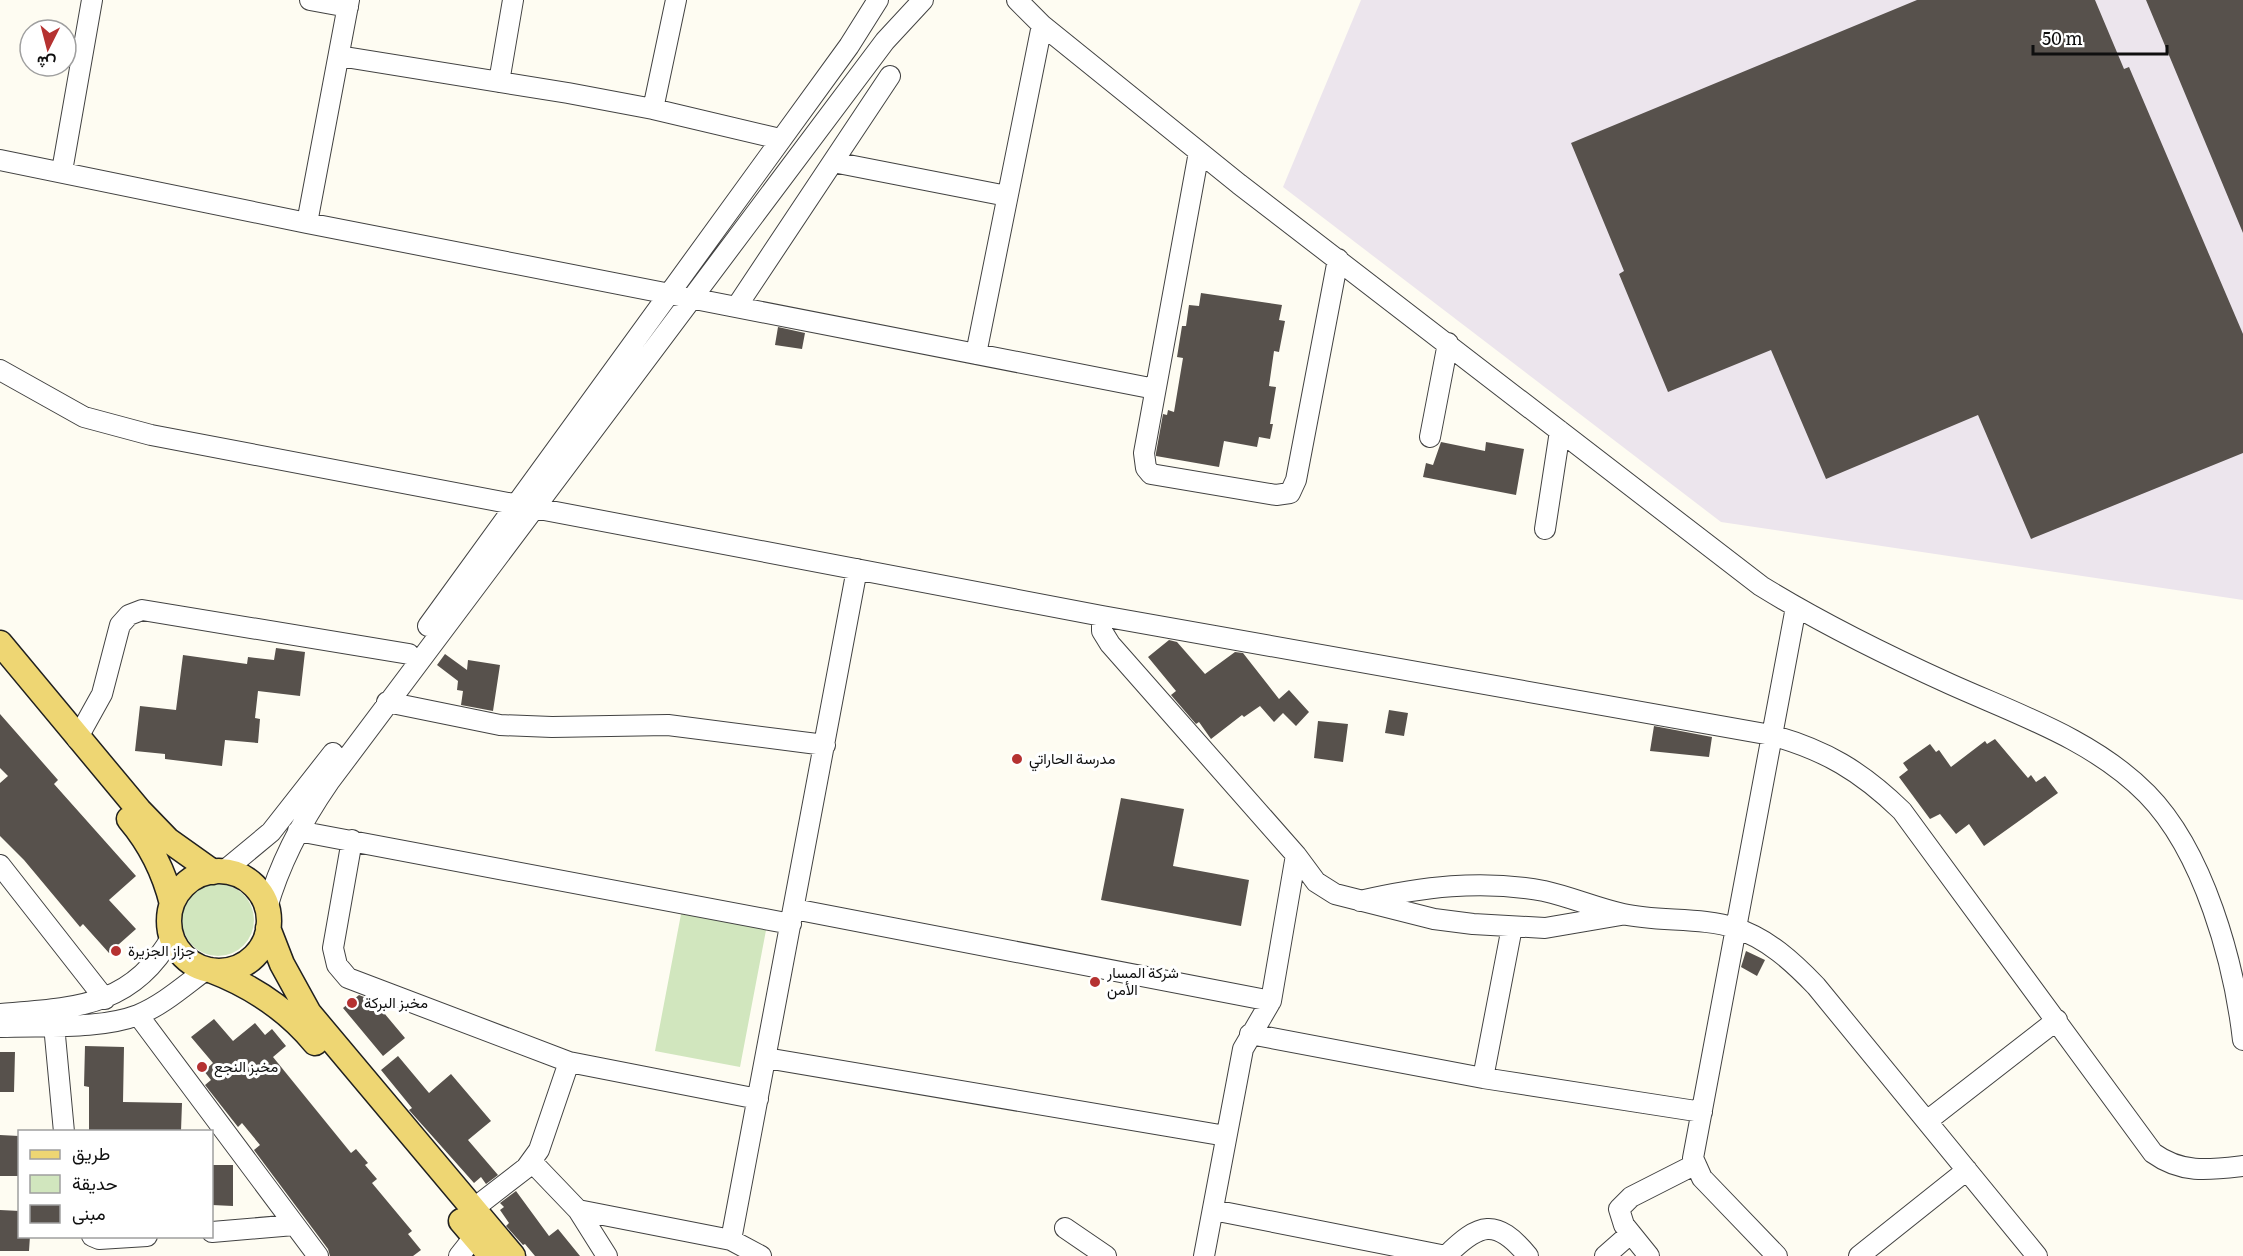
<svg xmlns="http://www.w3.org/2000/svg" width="2243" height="1256" viewBox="0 0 2243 1256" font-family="Literata,Vazirmatn,serif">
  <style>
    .industrial { fill: #ece5ed }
    .green { fill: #d1e6be }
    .building { fill: #57514c }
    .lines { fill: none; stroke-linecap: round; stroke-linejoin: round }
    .minor-casing { stroke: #424242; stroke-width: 22 }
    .major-casing { stroke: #202020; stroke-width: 27 }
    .minor { stroke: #fff; stroke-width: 20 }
    .major { stroke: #eed673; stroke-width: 24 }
    .poi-dot { fill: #b53231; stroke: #fff; stroke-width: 2 }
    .labels { text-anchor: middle; stroke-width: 6; stroke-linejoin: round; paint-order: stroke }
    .poi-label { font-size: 15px; fill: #0f0f0f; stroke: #fff; text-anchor: start }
  </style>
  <rect width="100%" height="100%" fill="#fefcf2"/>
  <path class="industrial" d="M 1361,0 L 2243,0 L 2243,600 L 1721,522 L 1283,187 Z"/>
  <path class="green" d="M182 920a36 36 0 1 1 72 0a36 36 0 1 1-72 0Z
    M 682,909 L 767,925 L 740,1067 L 655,1051 Z"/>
  <path class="building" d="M 1917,0 L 2095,0 L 2124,69 L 2129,67 L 2243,334 L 2243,453 L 2031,539 L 1978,415 L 1826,479 L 1771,350 L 1668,392 L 1619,274 L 1624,271 L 1571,143 Z
    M 2146,0 L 2243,0 L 2243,233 Z
    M 1201,293 L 1282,305 L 1279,320 L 1285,321 L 1279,352 L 1274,351 L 1269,386 L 1276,387 L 1270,424 L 1273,424 L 1270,439 L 1259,437 L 1257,447 L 1224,441 L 1219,467 L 1156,456 L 1156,453 L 1163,414 L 1167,415 L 1168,410 L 1174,412 L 1183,358 L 1177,357 L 1182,326 L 1186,326 L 1189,305 L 1199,306 Z
    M 778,327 L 805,333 L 802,349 L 775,345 Z
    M 1441,442 L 1485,451 L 1486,442 L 1524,449 L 1516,495 L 1423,477 L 1426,463 L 1433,465 Z
    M 1169,640 L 1177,642 L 1205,674 L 1235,652 L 1243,653 L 1279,699 L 1289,690 L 1309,712 L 1296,726 L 1283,713 L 1274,722 L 1260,706 L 1244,717 L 1242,715 L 1211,739 L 1199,722 L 1196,724 L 1171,695 L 1176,691 L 1148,657 Z
    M 276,648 L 305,652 L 300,696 L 258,691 L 255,718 L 260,719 L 258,743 L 225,740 L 222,766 L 165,759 L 165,754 L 135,751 L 140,706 L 176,710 L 183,655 L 247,664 L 248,657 L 274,660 Z
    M 445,654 L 467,670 L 468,660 L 500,665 L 493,711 L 461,705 L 463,691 L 457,690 L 458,681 L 437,665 Z
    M 1389,710 L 1408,713 L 1404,736 L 1385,733 Z
    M 0,714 L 58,780 L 54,784 L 136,876 L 109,900 L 136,929 L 109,953 L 83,924 L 80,927 L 24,860 L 0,836 L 0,783 L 8,776 L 0,768 Z
    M 1318,721 L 1348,724 L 1343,762 L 1314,758 Z
    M 1654,726 L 1712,737 L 1709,757 L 1650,751 Z
    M 1995,739 L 2028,778 L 2031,775 L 2036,782 L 2045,776 L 2058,793 L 1984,846 L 1969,824 L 1956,834 L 1940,814 L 1930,819 L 1899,777 L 1908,770 L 1903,763 L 1930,744 L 1936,752 L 1939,750 L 1951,767 L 1985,741 L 1987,744 Z
    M 1121,798 L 1184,809 L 1173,866 L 1249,880 L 1241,926 L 1101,900 Z
    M 1746,951 L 1765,960 L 1757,976 L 1741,967 Z
    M 359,995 L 374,1001 L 405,1038 L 383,1056 L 343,1008 Z
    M 214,1019 L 233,1041 L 255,1023 L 265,1035 L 272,1029 L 286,1046 L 273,1057 L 351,1153 L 356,1149 L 368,1163 L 365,1165 L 377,1179 L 372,1183 L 412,1231 L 408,1234 L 421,1250 L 413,1256 L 330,1256 L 328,1249 L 254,1150 L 260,1145 L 242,1123 L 238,1127 L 205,1085 L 211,1080 L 204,1071 L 213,1063 L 191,1037 Z
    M 85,1046 L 124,1047 L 123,1102 L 182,1103 L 181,1131 L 89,1131 L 89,1087 L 84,1086 Z
    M 0,1052 L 15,1052 L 14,1092 L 0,1092 Z
    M 398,1056 L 429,1093 L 451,1074 L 491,1121 L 468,1140 L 498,1175 L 486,1184 L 481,1177 L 474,1183 L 409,1110 L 412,1108 L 381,1070 Z
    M 0,1135 L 19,1136 L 18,1176 L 0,1176 Z
    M 212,1165 L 233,1165 L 233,1206 L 212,1205 Z
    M 516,1191 L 549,1236 L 558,1229 L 580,1256 L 535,1256 L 525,1244 L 523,1245 L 506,1226 L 509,1223 L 500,1210 L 504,1207 L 500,1203 Z
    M 0,1210 L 20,1211 L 20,1236 L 30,1236 L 29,1251 L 0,1251 Z"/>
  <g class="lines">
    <defs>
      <path id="minor" d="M 310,0 L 348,7
        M 1017,0 L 1042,25 L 1239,184 L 1761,586 C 1821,623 1886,655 1950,684 C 2019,715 2094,740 2147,794 C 2204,852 2234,962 2243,1040
        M 339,56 L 568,93 L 653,109 L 780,139
        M 499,82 L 513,0
        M 653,109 L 676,0
        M 1199,152 L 1144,453 L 1146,468 L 1151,474 L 1276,495 L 1290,493 L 1296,480 L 1338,259
        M 0,160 L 307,223 L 1155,389
        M 833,162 L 1007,196
        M 62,171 L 92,0
        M 307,223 L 349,0
        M 737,306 L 890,76
        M 976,354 L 1042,25
        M 0,370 L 84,417 L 151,435 L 1102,616 L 1771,735 C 1825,750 1861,771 1902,811 L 2153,1153 C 2182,1174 2209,1170 2243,1166
        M 1430,437 L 1448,343
        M 1545,529 L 1560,431
        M 1102,616 L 1102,631 L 1110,644 L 1296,855 L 1316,882 L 1335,894 L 1434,919 L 1473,924 L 1545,928 L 1621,915
        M 428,626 L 849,46 L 878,0
        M 387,702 L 500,725 L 552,727 L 668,725 L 825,745
        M 77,739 L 102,694 L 120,625 L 129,615 L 142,610 L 409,654
        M 298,831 L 791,924
        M 352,840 L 333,948 L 337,965 L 348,978 L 569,1062 L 758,1099
        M 0,865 L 105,999
        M 224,871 L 271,832 L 333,753
        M 1360,901 C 1421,887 1481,879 1544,891 C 1571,897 1596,908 1623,914 C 1657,922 1703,917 1735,928 C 1767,938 1793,962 1816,986 L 2037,1256
        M 267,908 C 280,862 302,821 329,782 L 885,41 L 923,0
        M 794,909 L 1271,1001
        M 0,1014 C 73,1008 132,1008 172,936
        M 138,1015 L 318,1256
        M 54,1025 L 64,1132
        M 0,1027 C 42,1025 99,1030 138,1015 C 163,1005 185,985 207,969
        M 1250,1034 L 1483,1078 L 1702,1112
        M 766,1058 L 1226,1136
        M 1483,1078 L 1512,927
        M 1927,1121 L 2057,1020
        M 532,1162 L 578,1210 L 607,1256
        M 473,1209 L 526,1168 L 539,1150 L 569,1062
        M 578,1210 L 731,1240 L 761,1256
        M 1213,1210 L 1446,1256 C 1479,1223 1496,1217 1528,1256
        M 1065,1228 L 1106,1256
        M 212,1232 L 294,1225
        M 92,1236 L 99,1239 L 147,1236
        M 731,1240 L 857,569
        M 459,1256 L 474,1237
        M 1204,1256 L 1243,1049 L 1271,1001 L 1296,855
        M 1605,1256 L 1630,1234
        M 1649,1256 L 1624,1225 L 1619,1209 L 1631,1197 L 1694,1165
        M 1777,1256 L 1702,1178 L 1693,1158 L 1796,607
        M 1859,1256 L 1967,1170"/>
      <path id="major" d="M 0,643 L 139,810 L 168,840 L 213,872
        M 129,819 C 151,845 164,871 172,904
        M169 921a50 50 0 1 1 100 0a50 50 0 1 1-100 0Z
        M 268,928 L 282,964 L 309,1013 L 513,1256
        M 210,970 C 252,986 287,1009 315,1043
        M 461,1221 L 491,1256"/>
    </defs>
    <use href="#minor" class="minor-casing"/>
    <use href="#major" class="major-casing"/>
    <use href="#minor" class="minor"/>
    <use href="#major" class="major"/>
  </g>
  <g class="poi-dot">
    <circle cx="1017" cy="759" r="6"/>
    <circle cx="116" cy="951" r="6"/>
    <circle cx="1095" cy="982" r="6"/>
    <circle cx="352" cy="1003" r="6"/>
    <circle cx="202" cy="1067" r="6"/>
  </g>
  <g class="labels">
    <g class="poi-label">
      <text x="1029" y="764">مدرسة الحاراتي</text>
      <text x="128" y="956">جزاز الجزيرة</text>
      <text x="1107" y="978">شركة المسار<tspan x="1107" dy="17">الأمن</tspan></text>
      <text x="364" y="1008">مخبز البركة</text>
      <text x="214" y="1072">مخبز النجع</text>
    </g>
  </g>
  <rect x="18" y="1130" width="195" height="108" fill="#ffffff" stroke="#9f9f9f" stroke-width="1.5"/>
  <rect x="30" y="1150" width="30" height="9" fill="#eed673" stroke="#9f9f9f" stroke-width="1.5"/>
  <text x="72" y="1160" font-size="18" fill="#0f0f0f">طريق</text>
  <rect x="30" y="1175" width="30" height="18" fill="#d1e6be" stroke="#9f9f9f" stroke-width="1.5"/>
  <text x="72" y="1190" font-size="18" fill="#0f0f0f">حديقة</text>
  <rect x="30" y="1205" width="30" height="18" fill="#57514c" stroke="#9f9f9f" stroke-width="1.5"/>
  <text x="72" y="1220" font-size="18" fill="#0f0f0f">مبنى</text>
  <g transform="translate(48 48) rotate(186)"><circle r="28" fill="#ffffff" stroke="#9f9f9f" stroke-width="1.5"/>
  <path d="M0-4.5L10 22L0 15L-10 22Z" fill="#b53231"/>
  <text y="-9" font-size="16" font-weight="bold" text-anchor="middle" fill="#0f0f0f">ش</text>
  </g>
  <path d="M2033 45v9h134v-9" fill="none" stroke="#0f0f0f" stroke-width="3"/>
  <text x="2042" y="45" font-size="18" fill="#0f0f0f" stroke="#ffffff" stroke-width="4.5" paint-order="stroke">50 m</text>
</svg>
